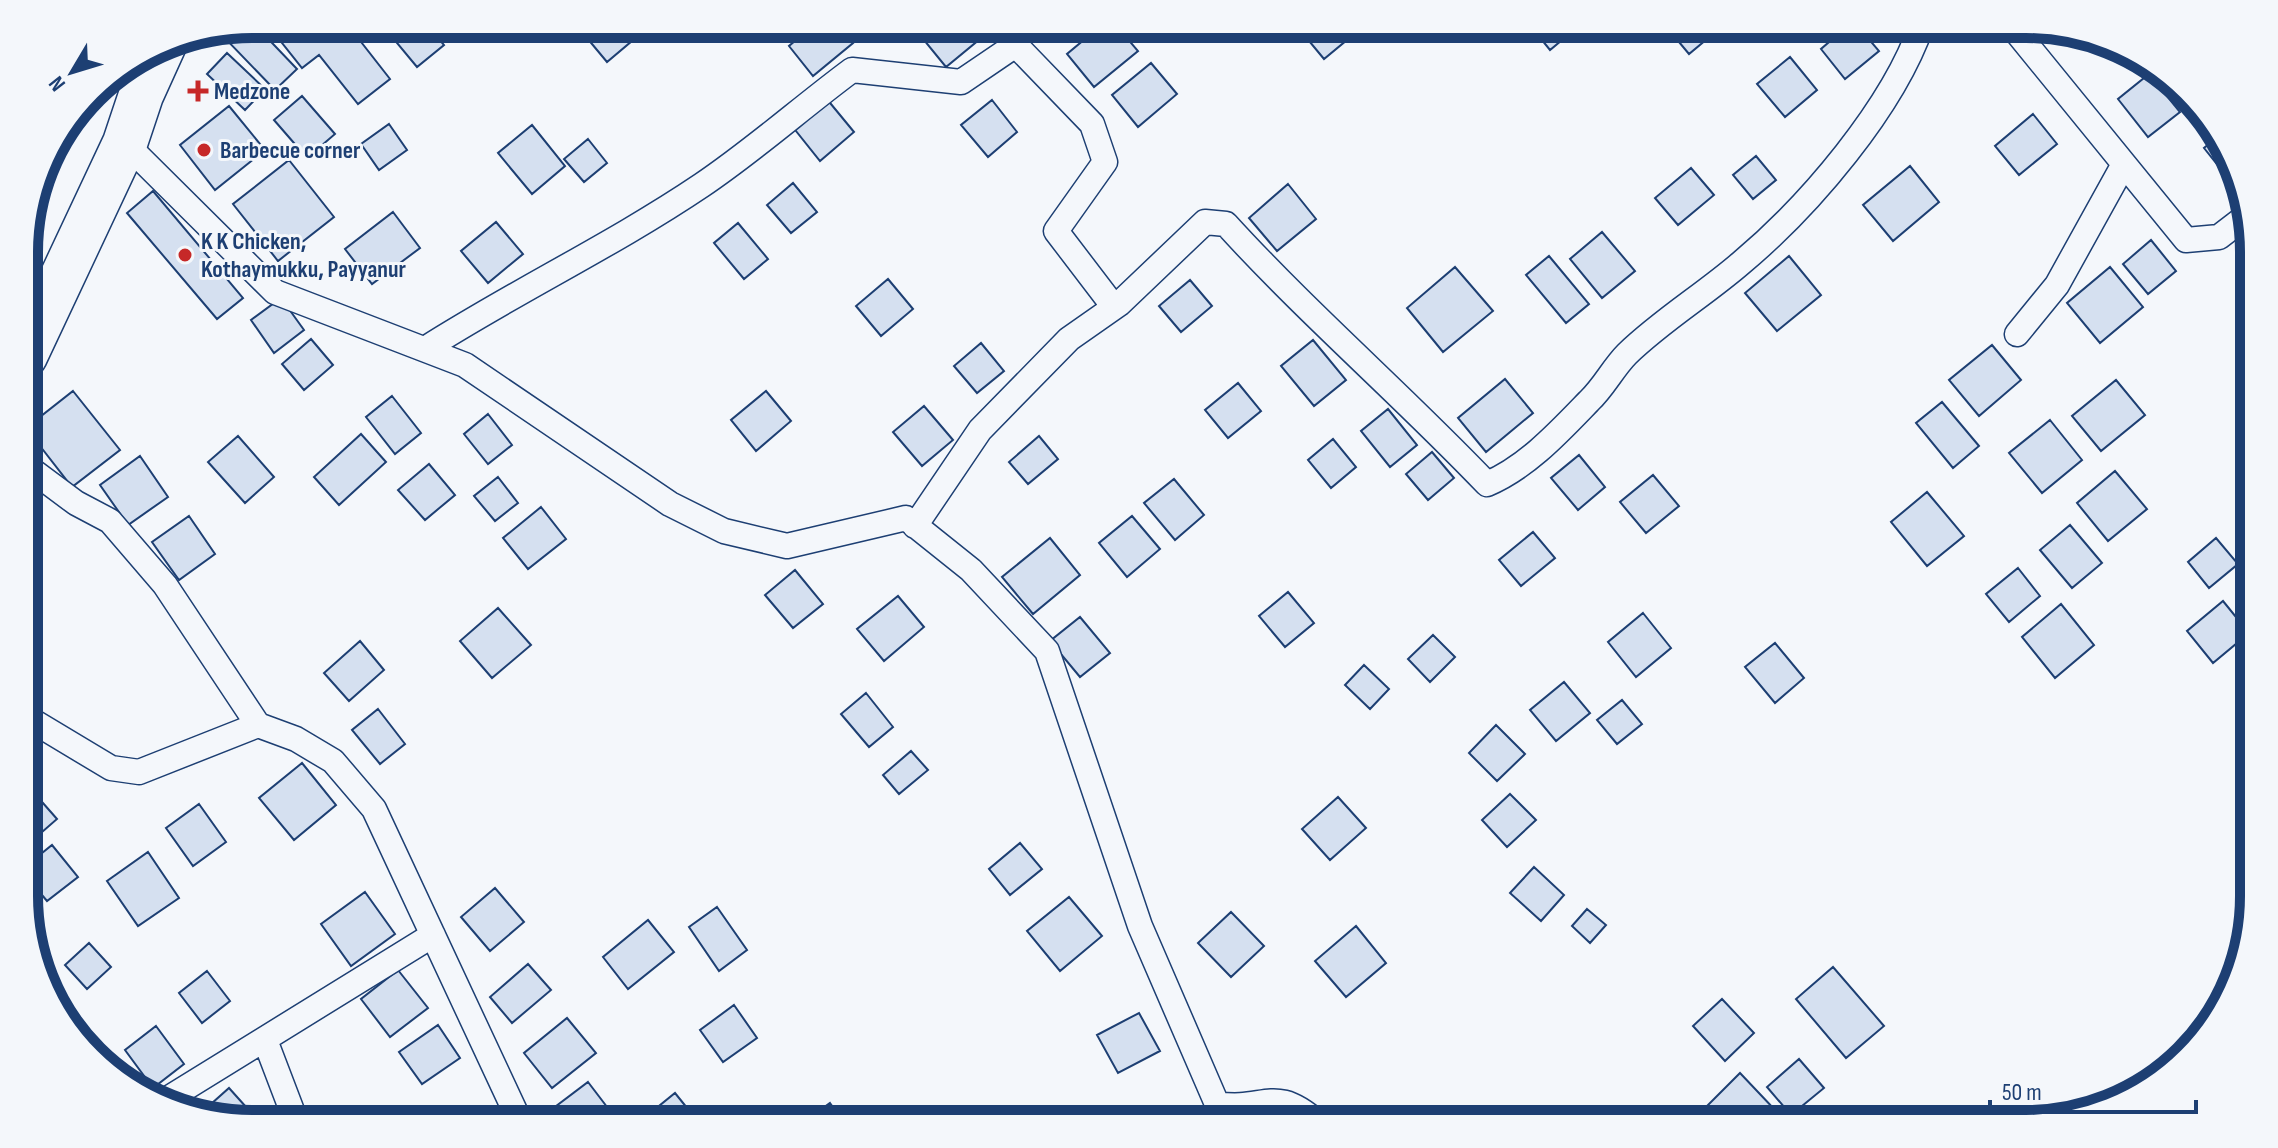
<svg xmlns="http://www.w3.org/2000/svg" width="2278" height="1148" viewBox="0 0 2278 1148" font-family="'Sofia Sans Condensed',sans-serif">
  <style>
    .building { fill: #d5e0f0; stroke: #1d3f73; stroke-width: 2 }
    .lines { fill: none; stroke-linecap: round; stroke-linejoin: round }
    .street-casing { stroke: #1d3f73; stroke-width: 27 }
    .highway-casing { stroke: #1d3f73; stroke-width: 47 }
    .street { stroke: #f4f7fb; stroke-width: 24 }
    .highway { stroke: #f4f7fb; stroke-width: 44 }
    .poi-dot { fill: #c62828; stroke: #f4f7fb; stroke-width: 3 }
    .labels { text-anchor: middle; stroke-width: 6; stroke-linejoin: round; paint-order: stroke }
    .poi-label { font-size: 24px; font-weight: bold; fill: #1d3f73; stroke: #f4f7fb; text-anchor: start }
    .rim { fill: none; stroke: #1d3f73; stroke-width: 10 }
  </style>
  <rect width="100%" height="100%" fill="#f4f7fb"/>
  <path class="building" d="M 254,24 L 297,69 L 275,90 L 218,31 Z
    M 267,24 L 347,24 L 390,79 L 358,104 L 319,55 L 302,68 Z
    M 408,24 L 427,24 L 444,45 L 417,67 L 392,37 Z
    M 579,24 L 630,24 L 639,35 L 607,62 L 577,26 Z
    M 815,24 L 837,24 L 853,43 L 813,76 L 789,46 Z
    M 931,24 L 978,24 L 986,34 L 946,67 L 919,34 Z
    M 1103,24 L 1115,24 L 1138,51 L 1094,87 L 1067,54 Z
    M 1295,24 L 1354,24 L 1359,30 L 1324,59 Z
    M 1529,24 L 1580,24 L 1580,25 L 1550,50 Z
    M 1664,24 L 1725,24 L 1689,54 Z
    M 1850,24 L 1856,24 L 1879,51 L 1845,79 L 1821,49 Z
    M 227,53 L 265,89 L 245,110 L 207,74 Z
    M 1790,57 L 1817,90 L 1785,117 L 1757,84 Z
    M 1151,63 L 1177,94 L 1138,127 L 1112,95 Z
    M 2149,74 L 2180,112 L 2148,137 L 2118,99 Z
    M 94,90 L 98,92 L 70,135 L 63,131 Z
    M 302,96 L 335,134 L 307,158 L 274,120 Z
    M 826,98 L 854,132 L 820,161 L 792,126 Z
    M 992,100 L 1017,132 L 988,157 L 961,125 Z
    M 229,106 L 265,150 L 215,190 L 180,145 Z
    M 2033,114 L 2057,144 L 2019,175 L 1995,146 Z
    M 389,124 L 407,150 L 379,170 L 361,144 Z
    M 532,125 L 565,166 L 532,194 L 498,153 Z
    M 2219,136 L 2233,174 L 2228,178 L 2204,148 Z
    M 588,139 L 607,163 L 584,182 L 564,159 Z
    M 1756,156 L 1776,180 L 1753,199 L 1733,175 Z
    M 289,160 L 334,217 L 278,261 L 233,204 Z
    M 1910,166 L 1939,202 L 1893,241 L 1863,205 Z
    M 1691,168 L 1714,195 L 1678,225 L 1655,198 Z
    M 793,183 L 817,212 L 791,233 L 767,205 Z
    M 1288,184 L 1316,219 L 1277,251 L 1249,218 Z
    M 153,191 L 243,298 L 217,319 L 127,213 Z
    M 393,212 L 420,248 L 372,284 L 345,249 Z
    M 496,222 L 523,254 L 488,283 L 461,251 Z
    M 738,223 L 768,259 L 744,279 L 714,243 Z
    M 1602,232 L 1635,271 L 1602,298 L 1570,259 Z
    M 2151,240 L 2176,271 L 2148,294 L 2123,264 Z
    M 1549,256 L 1589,304 L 1566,323 L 1526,275 Z
    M 1789,256 L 1821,295 L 1777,331 L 1745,293 Z
    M 1455,267 L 1493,311 L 1443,352 L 1407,308 Z
    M 2110,267 L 2143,307 L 2100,343 L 2067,303 Z
    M 888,279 L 913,309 L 881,336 L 856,306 Z
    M 1190,280 L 1212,306 L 1181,332 L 1159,306 Z
    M 281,298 L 304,330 L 274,353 L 251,320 Z
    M 311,339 L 333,365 L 304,390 L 282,364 Z
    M 1313,340 L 1346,380 L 1314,406 L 1281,366 Z
    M 981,343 L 1004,371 L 977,393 L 954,366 Z
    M 1992,345 L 2021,380 L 1979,416 L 1949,380 Z
    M 1505,379 L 1533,413 L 1486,452 L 1458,418 Z
    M 2116,380 L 2145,415 L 2101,451 L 2072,416 Z
    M 1238,383 L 1261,411 L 1228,438 L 1205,410 Z
    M 73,391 L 120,450 L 72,487 L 26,428 Z
    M 766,391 L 791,421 L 756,451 L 731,420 Z
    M 392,396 L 421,433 L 395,454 L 366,417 Z
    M 1942,402 L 1979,446 L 1953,468 L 1916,423 Z
    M 924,406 L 953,440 L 922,466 L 893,432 Z
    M 1388,409 L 1417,445 L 1390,467 L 1361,431 Z
    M 488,414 L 512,445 L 488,464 L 464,434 Z
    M 2050,420 L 2082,460 L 2042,493 L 2009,453 Z
    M 361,434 L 386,462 L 339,505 L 314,477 Z
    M 238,436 L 274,477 L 245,503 L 208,462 Z
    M 1039,436 L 1058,459 L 1028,484 L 1009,462 Z
    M 1333,439 L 1356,467 L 1331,488 L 1308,460 Z
    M 1432,452 L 1454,478 L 1428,500 L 1406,474 Z
    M 1579,455 L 1605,487 L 1578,510 L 1551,478 Z
    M 140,456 L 168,497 L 128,525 L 100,485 Z
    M 429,464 L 455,495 L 425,520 L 398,490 Z
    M 2115,471 L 2147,509 L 2108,541 L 2077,503 Z
    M 1653,475 L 1679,506 L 1646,533 L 1620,502 Z
    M 498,477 L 518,503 L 495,521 L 474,496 Z
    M 1174,479 L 1204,515 L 1175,540 L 1144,503 Z
    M 1927,492 L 1964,536 L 1927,566 L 1891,522 Z
    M 541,507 L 566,539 L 528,569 L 503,538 Z
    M 189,516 L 215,554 L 179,580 L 152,542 Z
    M 1132,516 L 1160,549 L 1127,577 L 1099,543 Z
    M 2070,525 L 2102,563 L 2072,588 L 2040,550 Z
    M 1533,532 L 1555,558 L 1521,586 L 1499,560 Z
    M 1050,538 L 1080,575 L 1033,614 L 1002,577 Z
    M 2216,538 L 2238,564 L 2209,588 L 2188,562 Z
    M 2018,568 L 2040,596 L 2009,622 L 1986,594 Z
    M 795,570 L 823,604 L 793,628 L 765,595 Z
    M 1288,592 L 1314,623 L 1285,647 L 1259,616 Z
    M 898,596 L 924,627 L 884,661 L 857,629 Z
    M 2223,601 L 2249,633 L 2213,663 L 2187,631 Z
    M 2061,604 L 2094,645 L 2055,678 L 2022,637 Z
    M 498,608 L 531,645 L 492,678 L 460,641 Z
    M 1643,613 L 1671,648 L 1636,677 L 1608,642 Z
    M 1080,617 L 1110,653 L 1080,677 L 1050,641 Z
    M 1433,635 L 1455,657 L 1430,682 L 1408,659 Z
    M 360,641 L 384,670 L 349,701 L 324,673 Z
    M 1775,643 L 1804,678 L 1775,703 L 1745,667 Z
    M 1364,665 L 1389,689 L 1370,709 L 1345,685 Z
    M 1564,682 L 1590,713 L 1556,741 L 1530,710 Z
    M 866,693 L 893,727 L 869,747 L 841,714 Z
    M 1622,700 L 1642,724 L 1617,744 L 1597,720 Z
    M 378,709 L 405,744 L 380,764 L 352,730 Z
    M 1496,725 L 1525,754 L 1497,781 L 1469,753 Z
    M 911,751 L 928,770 L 899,794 L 883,775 Z
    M 302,763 L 336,805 L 294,840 L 259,798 Z
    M 28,786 L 57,819 L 26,846 L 26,789 Z
    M 1510,794 L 1536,820 L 1507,847 L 1482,820 Z
    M 1338,797 L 1366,828 L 1330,860 L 1302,829 Z
    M 199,804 L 226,842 L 193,866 L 166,828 Z
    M 1020,843 L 1042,869 L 1010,895 L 989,869 Z
    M 52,845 L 78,877 L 47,901 L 26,876 L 26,866 Z
    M 148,852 L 179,898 L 138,926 L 107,881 Z
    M 1534,867 L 1564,895 L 1541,921 L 1510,893 Z
    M 495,888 L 524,922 L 490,951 L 461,917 Z
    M 365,892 L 395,934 L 351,966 L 321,924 Z
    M 1069,897 L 1102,936 L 1060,971 L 1027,931 Z
    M 717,907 L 747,950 L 719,971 L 689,927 Z
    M 1587,909 L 1606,925 L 1590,943 L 1572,926 Z
    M 1231,912 L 1264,946 L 1231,977 L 1198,943 Z
    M 648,920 L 674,952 L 628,989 L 603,957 Z
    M 1356,926 L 1386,963 L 1346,997 L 1315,961 Z
    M 89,943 L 111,967 L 87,989 L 65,965 Z
    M 528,964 L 551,990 L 512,1023 L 490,997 Z
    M 1833,967 L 1884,1026 L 1846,1058 L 1796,999 Z
    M 398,970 L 428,1008 L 390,1037 L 361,999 Z
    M 207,971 L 230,1001 L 202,1023 L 179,993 Z
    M 1722,999 L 1754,1033 L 1725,1061 L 1693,1026 Z
    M 734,1005 L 757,1038 L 723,1062 L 700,1030 Z
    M 1139,1013 L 1160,1051 L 1118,1073 L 1097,1035 Z
    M 567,1018 L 596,1053 L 552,1088 L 524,1053 Z
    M 438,1025 L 460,1058 L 422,1084 L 399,1052 Z
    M 156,1026 L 184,1064 L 153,1088 L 125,1050 Z
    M 1799,1059 L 1824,1088 L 1791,1115 L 1767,1087 Z
    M 1740,1073 L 1776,1111 L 1763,1124 L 1723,1124 L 1706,1107 Z
    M 588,1082 L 620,1124 L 549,1124 L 543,1116 Z
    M 229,1088 L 255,1117 L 249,1123 L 202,1112 Z
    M 675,1093 L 700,1124 L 647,1124 L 643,1119 Z
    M 830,1103 L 845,1124 L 801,1124 Z
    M 1148,1107 L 1162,1124 L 1127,1124 Z"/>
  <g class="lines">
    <defs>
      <path id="street" d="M 1014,24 L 1006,35 L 1092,124 L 1105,162 L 1056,231 L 1114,307
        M 2010,24 L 2186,240 L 2219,237 L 2249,214
        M 125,143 L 275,292 L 465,365 L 670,504 L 724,531 L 787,546 L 906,518 L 971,570 L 1047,651 L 1140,926 L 1217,1104 C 1266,1112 1273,1083 1319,1124
        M 2017,334 L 2057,285 L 2124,164
        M 425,349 C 516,291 613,245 702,185 C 754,150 802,107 852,70 L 961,82 L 1017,44
        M 25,465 L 76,503 L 110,521 L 165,585 L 258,725
        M 915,526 L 980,430 L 1069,339 L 1119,304 L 1205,222 L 1226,224 C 1309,315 1402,395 1487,484 C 1527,467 1559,432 1589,401 C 1604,387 1613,368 1627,354 C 1662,320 1704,295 1741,263 C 1809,206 1893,108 1922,24
        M 26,717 L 111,768 L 139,772 L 258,725 L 296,739 L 333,761 L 374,809 L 521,1124
        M 265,1040 L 297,1124
        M 161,1103 L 433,935"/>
      <path id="highway" d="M 25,356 L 125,143 L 141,95 L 165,42"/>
    </defs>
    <use href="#street" class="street-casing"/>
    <use href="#highway" class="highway-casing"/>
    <use href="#street" class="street"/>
    <use href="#highway" class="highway"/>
  </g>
  <g class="poi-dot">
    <path d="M194 79h8v8h8v8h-8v8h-8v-8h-8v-8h8z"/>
    <circle cx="204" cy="150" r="8"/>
    <circle cx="185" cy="255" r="8"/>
  </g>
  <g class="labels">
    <g class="poi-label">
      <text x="214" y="99">Medzone</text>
      <text x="220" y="158">Barbecue corner</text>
      <text x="201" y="249">K K Chicken,<tspan x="201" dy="28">Kothaymukku, Payyanur</tspan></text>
    </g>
  </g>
  <path d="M0 0H2278V1148H0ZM252 38H2026A214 214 0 0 1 2240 252V896A214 214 0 0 1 2026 1110H252A214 214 0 0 1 38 896V252A214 214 0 0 1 252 38Z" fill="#f4f7fb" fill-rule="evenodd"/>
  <path class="rim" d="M252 38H2026A214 214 0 0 1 2240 252V896A214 214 0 0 1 2026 1110H252A214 214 0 0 1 38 896V252A214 214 0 0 1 252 38Z"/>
  <g transform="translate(72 72) rotate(232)" stroke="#f4f7fb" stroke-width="6" paint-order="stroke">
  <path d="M0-6L14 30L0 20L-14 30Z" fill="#1d3f73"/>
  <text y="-12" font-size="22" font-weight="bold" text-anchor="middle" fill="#1d3f73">N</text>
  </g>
  <path d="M1990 1100v12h206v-12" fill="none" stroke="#1d3f73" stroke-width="4"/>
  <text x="2002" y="1100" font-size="24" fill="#1d3f73" stroke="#f4f7fb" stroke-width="6" paint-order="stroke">50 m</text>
</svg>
